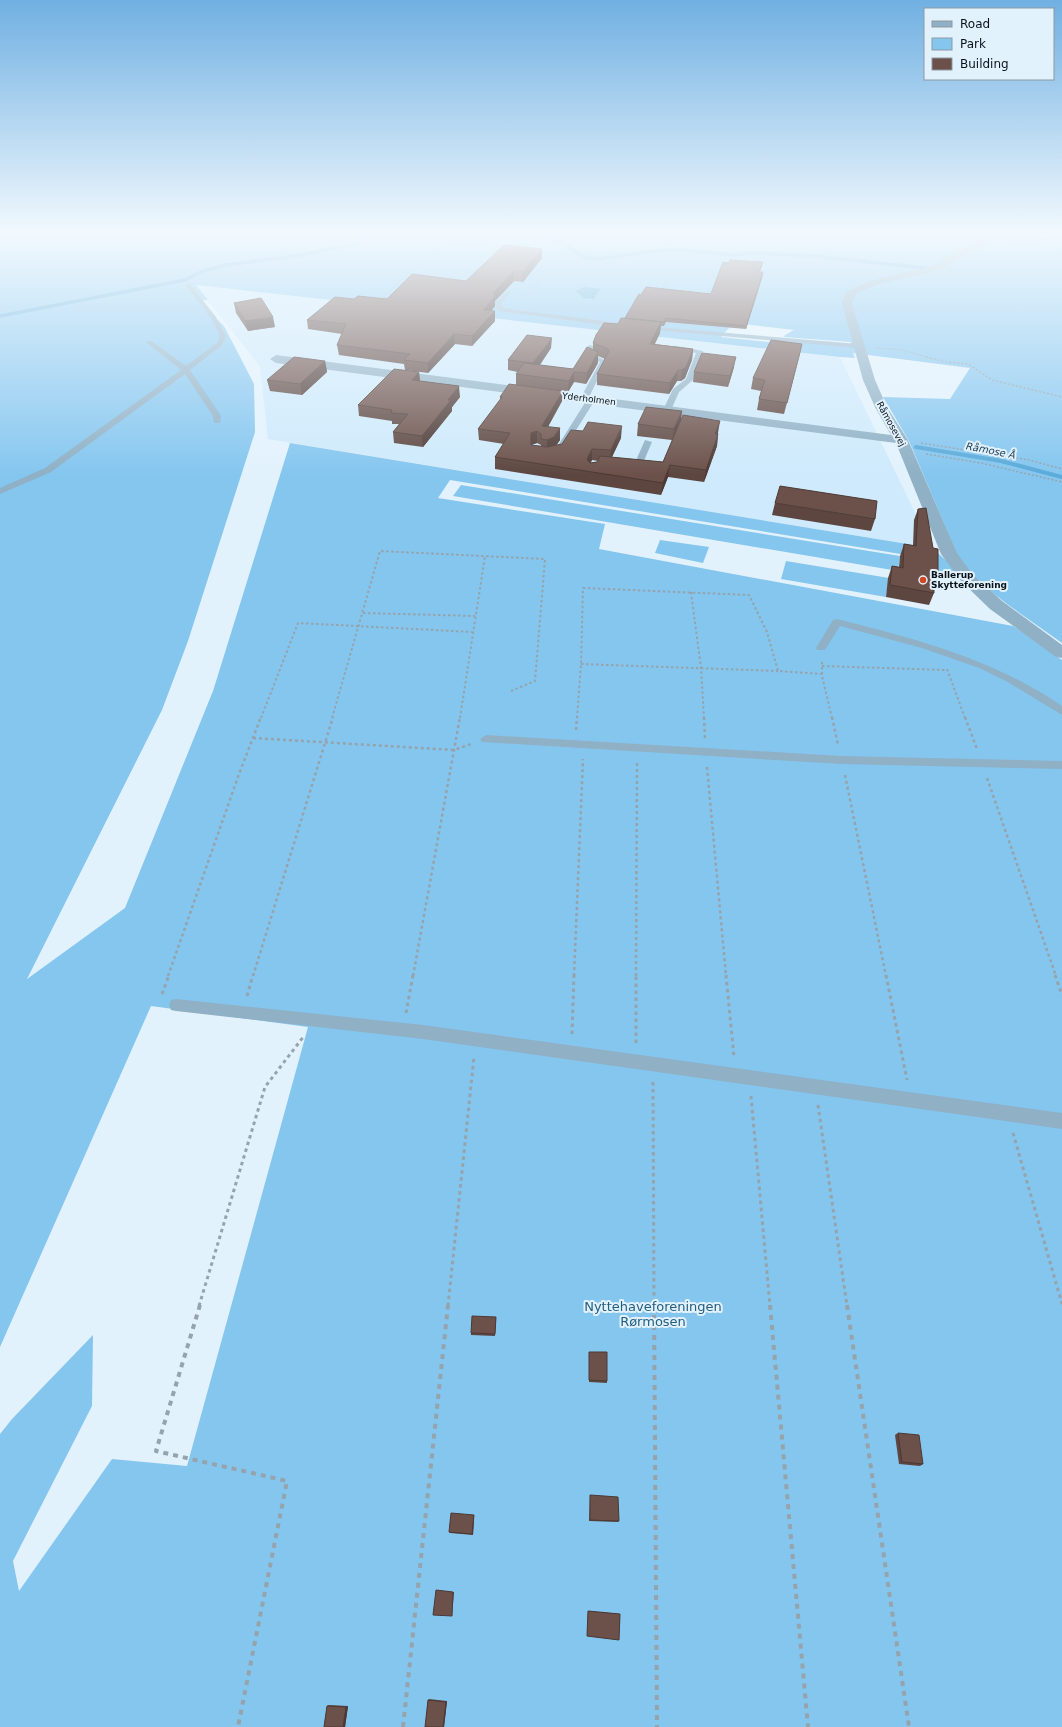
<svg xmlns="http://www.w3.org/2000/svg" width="1062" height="1727" viewBox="0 0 1062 1727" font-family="'DejaVu Sans',sans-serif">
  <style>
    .built { fill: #ceeafc }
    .green { fill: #85c6ef; fill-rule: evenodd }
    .water { fill: #5cabda }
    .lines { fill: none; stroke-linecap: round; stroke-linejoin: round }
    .stream-far1 { stroke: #5cabda; stroke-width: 3.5 }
    .stream { stroke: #5cabda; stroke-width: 4 }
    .path-far5 { stroke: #95a3ac; stroke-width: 1; stroke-dasharray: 1.5 1.5; stroke-linecap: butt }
    .path-far4 { stroke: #95a3ac; stroke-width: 1.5; stroke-dasharray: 2 2; stroke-linecap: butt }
    .path-far3 { stroke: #95a3ac; stroke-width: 2; stroke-dasharray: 2.5 2.5; stroke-linecap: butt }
    .path-far2 { stroke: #95a3ac; stroke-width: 2.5; stroke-dasharray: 3 3; stroke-linecap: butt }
    .path-far1 { stroke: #95a3ac; stroke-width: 3; stroke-dasharray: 3.5 3.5; stroke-linecap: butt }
    .path { stroke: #95a3ac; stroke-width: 4; stroke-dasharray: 5 5; stroke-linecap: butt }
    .service { fill: #8fb0c5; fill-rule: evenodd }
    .minor { fill: #8fb0c5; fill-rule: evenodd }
    .tertiary { fill: #8fb0c5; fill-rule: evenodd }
    .wall { fill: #5d4640; fill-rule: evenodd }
    .shaded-wall { fill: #4c3934 }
    .building { fill: #6c514a; stroke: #4c3934 }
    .poi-dot { fill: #d04722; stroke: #e2f2fd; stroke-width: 1.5 }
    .labels { text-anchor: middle; stroke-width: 4; stroke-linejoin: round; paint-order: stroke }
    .far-street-label { font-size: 9px; fill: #091319; stroke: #e2f2fd }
    .far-poi-label { font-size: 9px; font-weight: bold; fill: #091319; stroke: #e2f2fd; text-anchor: start }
    .far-water-label { font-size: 10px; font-style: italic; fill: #193b50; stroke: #e2f2fd }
    .near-park-label { font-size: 13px; fill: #235e7f; stroke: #e2f2fd }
  </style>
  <rect width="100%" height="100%" fill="#e2f2fd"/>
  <path class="built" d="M 195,285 L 840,357 L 932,548 L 268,439 L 260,366 Z"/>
  <path class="green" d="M 0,233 L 956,233 L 1062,238 L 1062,643 L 1007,604 L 975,579 L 957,554 L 909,441 L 883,397 L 950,399 L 970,368 L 853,353 L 855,358 L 840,357 L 196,285 L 208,300 L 198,301 L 224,326 L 254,384 L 255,432 L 188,641 L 162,710 L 27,979 L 125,908 L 213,691 L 290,443 L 932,548 L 948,562 L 955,572 L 953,575 L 938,575 L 937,560 L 450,480 L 438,498 L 605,524 L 599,549 L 1013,626 L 1062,660 L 1062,1727 L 0,1727 L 0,1434 L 12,1419 L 93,1335 L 92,1406 L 13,1561 L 19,1591 L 112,1459 L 187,1466 L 308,1027 L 151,1006 L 0,1347 ZM 727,322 L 794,330 L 785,335 L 784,337 L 851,342 L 849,347 L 790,341 L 769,342 L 721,337 L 730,327 Z
    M 461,485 L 900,556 L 898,571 L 453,496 Z
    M 660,540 L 709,547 L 703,563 L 655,553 Z
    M 786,561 L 889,578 L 886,597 L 781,579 Z"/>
  <path class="water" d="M 584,287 L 601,289 L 595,296 L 595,299 L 584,298 L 575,291 Z"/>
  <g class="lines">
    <path class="stream-far1" d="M 532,233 L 554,239 L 585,257 L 598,259 L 670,249 L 735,255 L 751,253 L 814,256 L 925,268
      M 0,316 L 185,280 L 203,271 L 225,265 L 296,256 L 355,244 L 364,237 L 372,235 L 394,233"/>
    <path class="stream" d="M 916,447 L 1001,461 L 1062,477"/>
    <path class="path-far5" d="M 1000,233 L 1037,236
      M 998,242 L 1043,244
      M 489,260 L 498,249
      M 661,291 L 683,254
      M 389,298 L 382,297 L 443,243 L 501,249
      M 525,298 L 563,251
      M 876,348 L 902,350 L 930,358"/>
    <path class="path-far4" d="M 926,357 L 946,362 L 968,364 L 992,380 L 1062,397
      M 921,443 L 1029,460 L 1062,469
      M 926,454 L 981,463 L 1062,482"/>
    <path class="path-far3" d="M 691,592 L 701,668 L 704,718
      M 363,613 L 475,616
      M 822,662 L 822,676 L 832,718
      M 581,664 L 778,671
      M 822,666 L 945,670
      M 947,669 L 965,718
      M 261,718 L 298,623 L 472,632
      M 332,718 L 380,551 L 545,559 L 535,681 L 511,691
      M 460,718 L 485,556
      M 577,718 L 581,664 L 583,588 L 749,595 L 767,632 L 778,671 L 822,674"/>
    <path class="path-far2" d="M 704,717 L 705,738
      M 832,717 L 838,745
      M 965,717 L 977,749
      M 576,730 L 577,717
      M 253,738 L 454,750 L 471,744
      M 707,767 L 726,976
      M 845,775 L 886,976
      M 987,778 L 1056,976
      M 168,976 L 239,774 L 261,717
      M 253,976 L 333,717
      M 413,976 L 460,717
      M 574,976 L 583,759
      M 636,976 L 637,762"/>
    <path class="path-far1" d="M 726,975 L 734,1057
      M 886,975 L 907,1080
      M 1055,975 L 1062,995
      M 162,994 L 169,975
      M 247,996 L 253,975
      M 406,1013 L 413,975
      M 572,1034 L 574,975
      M 636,1043 L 636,975
      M 653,1082 L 654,1306
      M 751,1096 L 770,1306
      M 818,1105 L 847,1306
      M 1013,1133 L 1062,1304
      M 199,1306 L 265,1087 L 304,1036
      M 448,1306 L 474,1057"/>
    <path class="path" d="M 200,1305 L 156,1451 L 287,1481 L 238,1727
      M 654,1305 L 657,1727
      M 770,1305 L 808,1727
      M 847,1305 L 909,1727
      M 403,1727 L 448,1305"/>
    <path class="service" d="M 186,284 L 190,284 L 216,317 L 226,336 L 222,345 L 190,370 L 221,416 L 220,423 L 214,423 L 213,416 L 185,374 L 51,472 L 0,494 L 0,488 L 45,468 L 181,370 L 147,343 L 147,341 L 151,341 L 186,366 L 217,343 L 220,336 L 211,318 L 186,286 Z
      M 507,291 L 510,293 L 501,303 L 503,308 L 620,323 L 623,325 L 620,327 L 498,311 L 495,303 Z
      M 644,326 L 858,344 L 861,346 L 858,348 L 642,329 L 642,327 Z
      M 589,345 L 594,346 L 591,354 L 607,361 L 588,399 L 584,401 L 580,399 L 600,362 L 584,355 Z
      M 676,346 L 703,351 L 693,380 L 679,392 L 671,410 L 667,412 L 663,410 L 673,389 L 686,379 L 696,353 L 674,349 L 673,348 Z
      M 588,398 L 595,400 L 566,446 L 560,446 L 559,444 Z
      M 645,440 L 652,442 L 640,470 L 626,469 L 626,465 L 634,465 Z
      M 837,619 C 916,639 994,659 1062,706 L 1062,715 L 1006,681 L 979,668 L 922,648 L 840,626 L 825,650 L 817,650 L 816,648 L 833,620 Z
      M 486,735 L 841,756 L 1062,761 L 1062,769 L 841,764 L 482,742 L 480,739 Z
      M 176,999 L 423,1025 L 1062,1113 L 1062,1129 L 423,1039 L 176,1011 L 171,1010 L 169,1005 L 171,1000 Z"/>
    <path class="minor" d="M 980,233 L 990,233 L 988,240 L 982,247 L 939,270 L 876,285 L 856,294 L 852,303 L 875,380 L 887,407 L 908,440 L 957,553 L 973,575 L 1002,601 L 1062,645 L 1062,658 L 1056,657 L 990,609 L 961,581 L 941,554 L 896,443 L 276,363 L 270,359 L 276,355 L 891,435 L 875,407 L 863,380 L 842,303 L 846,292 L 869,281 L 933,266 L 976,243 Z"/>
    <path class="tertiary" d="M 1047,233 L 1062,233 L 1062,237 L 1051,236 Z"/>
  </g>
  <path class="wall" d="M 542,249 L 542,258 L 523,282 L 514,281 L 495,301 L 495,306 L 491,311 L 495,321 L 472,346 L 455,344 L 428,373 L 405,370 L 404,364 L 339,355 L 337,345 L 342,334 L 308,329 L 307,320 L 354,299 L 387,299 L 466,281 Z
    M 762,266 L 760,272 L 763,275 L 746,329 L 666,322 L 664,326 L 661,326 L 660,333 L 655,344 L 693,349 L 692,360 L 685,378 L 681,381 L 677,381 L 669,394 L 597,385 L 597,374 L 605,359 L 598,356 L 598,363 L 586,384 L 574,382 L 568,392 L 563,391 L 562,401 L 548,427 L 560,440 L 556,445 L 621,438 L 612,457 L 663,462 L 672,440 L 637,436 L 638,424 L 681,420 L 718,433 L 717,446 L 704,482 L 668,477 L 661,495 L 495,469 L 495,457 L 504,444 L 479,440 L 478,429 L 500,400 L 500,397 L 516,385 L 516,374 L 518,372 L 508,370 L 508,360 L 551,348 L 540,365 L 573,369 L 593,350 L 593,343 L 625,319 L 711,294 ZM 537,443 L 541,445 L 541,446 L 531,445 ZM 592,460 L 598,461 L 597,462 L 590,463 Z
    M 234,303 L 275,327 L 248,331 L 236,313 Z
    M 802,344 L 784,414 L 757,410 L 759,399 L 761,391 L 751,389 L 753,378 Z
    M 325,361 L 327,372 L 302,395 L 270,391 L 267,380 Z
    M 734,367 L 728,387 L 693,382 L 694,372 Z
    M 419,372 L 420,381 L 460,397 L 452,407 L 452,411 L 423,447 L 394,443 L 393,432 L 399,424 L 392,424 L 392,421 L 359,416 L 358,405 Z
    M 775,503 L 875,519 L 871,531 L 772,515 Z
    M 918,509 L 933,548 L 938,575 L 934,585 L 934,593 L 929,605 L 886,597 L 888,578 L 892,566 L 899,567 L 900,556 L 904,544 L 913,546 L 914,520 Z
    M 496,1319 L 495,1336 L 471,1335 L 471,1333 Z
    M 589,1352 L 607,1381 L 607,1383 L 589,1382 Z
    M 898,1433 L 923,1464 L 920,1466 L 899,1464 L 895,1435 Z
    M 590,1495 L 619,1521 L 618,1522 L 589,1521 Z
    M 474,1515 L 474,1516 L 473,1535 L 450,1533 L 449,1532 Z
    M 588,1611 L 620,1614 L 619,1640 L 587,1636 Z
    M 429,1699 L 447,1701 L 444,1727 L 425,1727 L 428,1700 Z
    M 329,1705 L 348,1706 L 345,1727 L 324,1727 L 327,1706 Z"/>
  <path class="shaded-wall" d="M 542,249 L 542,258 L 523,282 L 523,272 Z
    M 514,271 L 514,281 L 495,301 L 495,306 L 484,320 L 484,310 L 494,292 Z
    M 763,272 L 763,275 L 746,329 L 746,326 Z
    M 495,311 L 495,321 L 472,346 L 472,336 Z
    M 273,317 L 275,327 L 248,331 L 245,321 Z
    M 661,322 L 660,333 L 649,355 L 650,344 Z
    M 454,334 L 455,344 L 428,373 L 428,363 Z
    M 552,338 L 551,348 L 533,374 L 533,363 Z
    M 802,344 L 800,354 L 784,414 L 787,403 Z
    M 693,349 L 692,360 L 685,378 L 681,381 L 682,370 Z
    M 598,352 L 598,363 L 586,384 L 587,373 Z
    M 736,357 L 734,367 L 728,387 L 730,376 Z
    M 325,361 L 327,372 L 302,395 L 300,384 Z
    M 678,370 L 677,381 L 669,394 L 670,383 Z
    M 419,372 L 420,383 L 412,380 Z
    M 574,372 L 574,382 L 568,392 L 569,381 Z
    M 459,386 L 460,397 L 452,407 L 452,411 L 423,447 L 422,436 L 448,400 Z
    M 563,391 L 562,401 L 542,437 L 542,426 Z
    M 682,411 L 681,423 L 673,440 L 674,429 Z
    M 720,421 L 718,433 L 714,445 L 715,434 Z
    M 622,426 L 621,438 L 610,461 L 611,450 Z
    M 560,428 L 560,440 L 554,449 L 547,451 L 547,440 Z
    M 537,431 L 537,443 L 531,445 L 531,456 L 531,433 Z
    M 718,434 L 717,446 L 704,482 L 706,470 Z
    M 592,449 L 592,460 L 587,470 L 587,459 Z
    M 670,465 L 668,477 L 661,495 L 663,483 Z
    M 474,1515 L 474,1516 L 473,1535 L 472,1534 Z
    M 453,1592 L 454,1592 L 452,1616 Z
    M 447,1701 L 444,1727 L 443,1727 L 446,1702 Z
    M 348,1706 L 345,1727 L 343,1727 L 346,1707 Z"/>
  <path class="building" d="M 504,245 L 542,249 L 523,272 L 514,271 L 494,292 L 494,297 L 484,310 L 495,311 L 472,336 L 454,334 L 428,363 L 404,360 L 410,354 L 337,345 L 346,324 L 307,320 L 335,297 L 354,299 L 358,296 L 387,299 L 412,274 L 466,281 Z
    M 730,260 L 763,262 L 759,272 L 763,272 L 746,326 L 666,318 L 664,322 L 625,318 L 639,294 L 641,295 L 646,287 L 711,294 L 723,262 L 729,263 Z
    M 261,298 L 273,317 L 245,321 L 234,303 Z
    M 621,318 L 661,322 L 650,344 L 693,349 L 686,367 L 682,370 L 678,370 L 670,383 L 597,374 L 609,351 L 608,349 L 593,343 L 596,335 L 604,323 L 618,324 Z
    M 527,335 L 552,338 L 533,363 L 508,360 Z
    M 771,340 L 802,344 L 787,403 L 759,399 L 765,380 L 753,378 Z
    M 587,347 L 598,352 L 587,373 L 574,372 L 569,381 L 516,374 L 524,363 L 573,369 Z
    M 702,353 L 736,357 L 730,376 L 694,372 Z
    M 294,357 L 325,361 L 300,384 L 267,380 Z
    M 394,369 L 419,372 L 412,380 L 459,386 L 448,400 L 451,400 L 422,436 L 393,432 L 408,414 L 391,413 L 392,410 L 358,405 Z
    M 509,384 L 563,391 L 542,426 L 560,428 L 554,437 L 547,440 L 541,439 L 541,434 L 537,431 L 531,433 L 531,445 L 547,447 L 562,444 L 571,430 L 583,431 L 588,422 L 622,426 L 611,450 L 592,449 L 587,459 L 590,463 L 597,462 L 600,456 L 663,462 L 683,415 L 720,421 L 715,434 L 718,434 L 706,470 L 670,465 L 663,483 L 495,457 L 510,433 L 478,429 L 502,397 L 500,397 Z
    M 646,407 L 682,411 L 674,429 L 638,424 Z
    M 780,486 L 877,501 L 875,519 L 775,503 Z
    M 926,508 L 933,548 L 938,549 L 938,575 L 934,574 L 934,593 L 890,585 L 892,566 L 903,568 L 904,544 L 916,546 L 918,509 Z
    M 472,1316 L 496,1317 L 495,1334 L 471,1333 Z
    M 589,1352 L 607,1352 L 607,1381 L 589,1380 Z
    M 898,1433 L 919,1435 L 923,1464 L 902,1462 Z
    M 590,1495 L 618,1497 L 619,1521 L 590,1520 Z
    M 451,1513 L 474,1515 L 472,1534 L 449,1532 Z
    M 436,1590 L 453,1592 L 452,1616 L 433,1615 Z
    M 588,1611 L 620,1614 L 619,1640 L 587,1636 Z
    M 428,1700 L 446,1702 L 443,1727 L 425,1727 Z
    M 327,1706 L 346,1707 L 343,1727 L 324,1727 Z"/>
  <linearGradient id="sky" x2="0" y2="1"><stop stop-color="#70b0e2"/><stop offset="0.49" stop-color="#f2f9fe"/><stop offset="1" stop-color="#f2f9fe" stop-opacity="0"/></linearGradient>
  <rect width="1062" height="475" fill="url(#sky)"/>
  <circle class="poi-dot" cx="923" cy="580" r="4"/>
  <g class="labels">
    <g class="far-street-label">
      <text transform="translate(589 399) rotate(7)" y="3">Yderholmen</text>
      <text transform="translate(891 424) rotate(61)" y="3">Råmosevej</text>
    </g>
    <g class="far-poi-label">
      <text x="931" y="578">Ballerup<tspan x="931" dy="10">Skytteforening</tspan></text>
    </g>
    <g class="far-water-label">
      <text transform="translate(991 450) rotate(11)" y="4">Råmose Å</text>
    </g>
    <g class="near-park-label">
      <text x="653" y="1311">Nyttehaveforeningen<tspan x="653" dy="15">Rørmosen</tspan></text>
    </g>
  </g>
  <rect x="924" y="8" width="130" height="72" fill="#e2f2fd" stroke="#8b99a2"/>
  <rect x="932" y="21" width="20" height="6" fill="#8fb0c5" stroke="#8b99a2"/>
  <text x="960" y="28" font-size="12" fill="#091319">Road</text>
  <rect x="932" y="38" width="20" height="12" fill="#85c6ef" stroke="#8b99a2"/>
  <text x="960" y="48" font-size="12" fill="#091319">Park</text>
  <rect x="932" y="58" width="20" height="12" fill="#6c514a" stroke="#8b99a2"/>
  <text x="960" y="68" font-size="12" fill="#091319">Building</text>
</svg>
